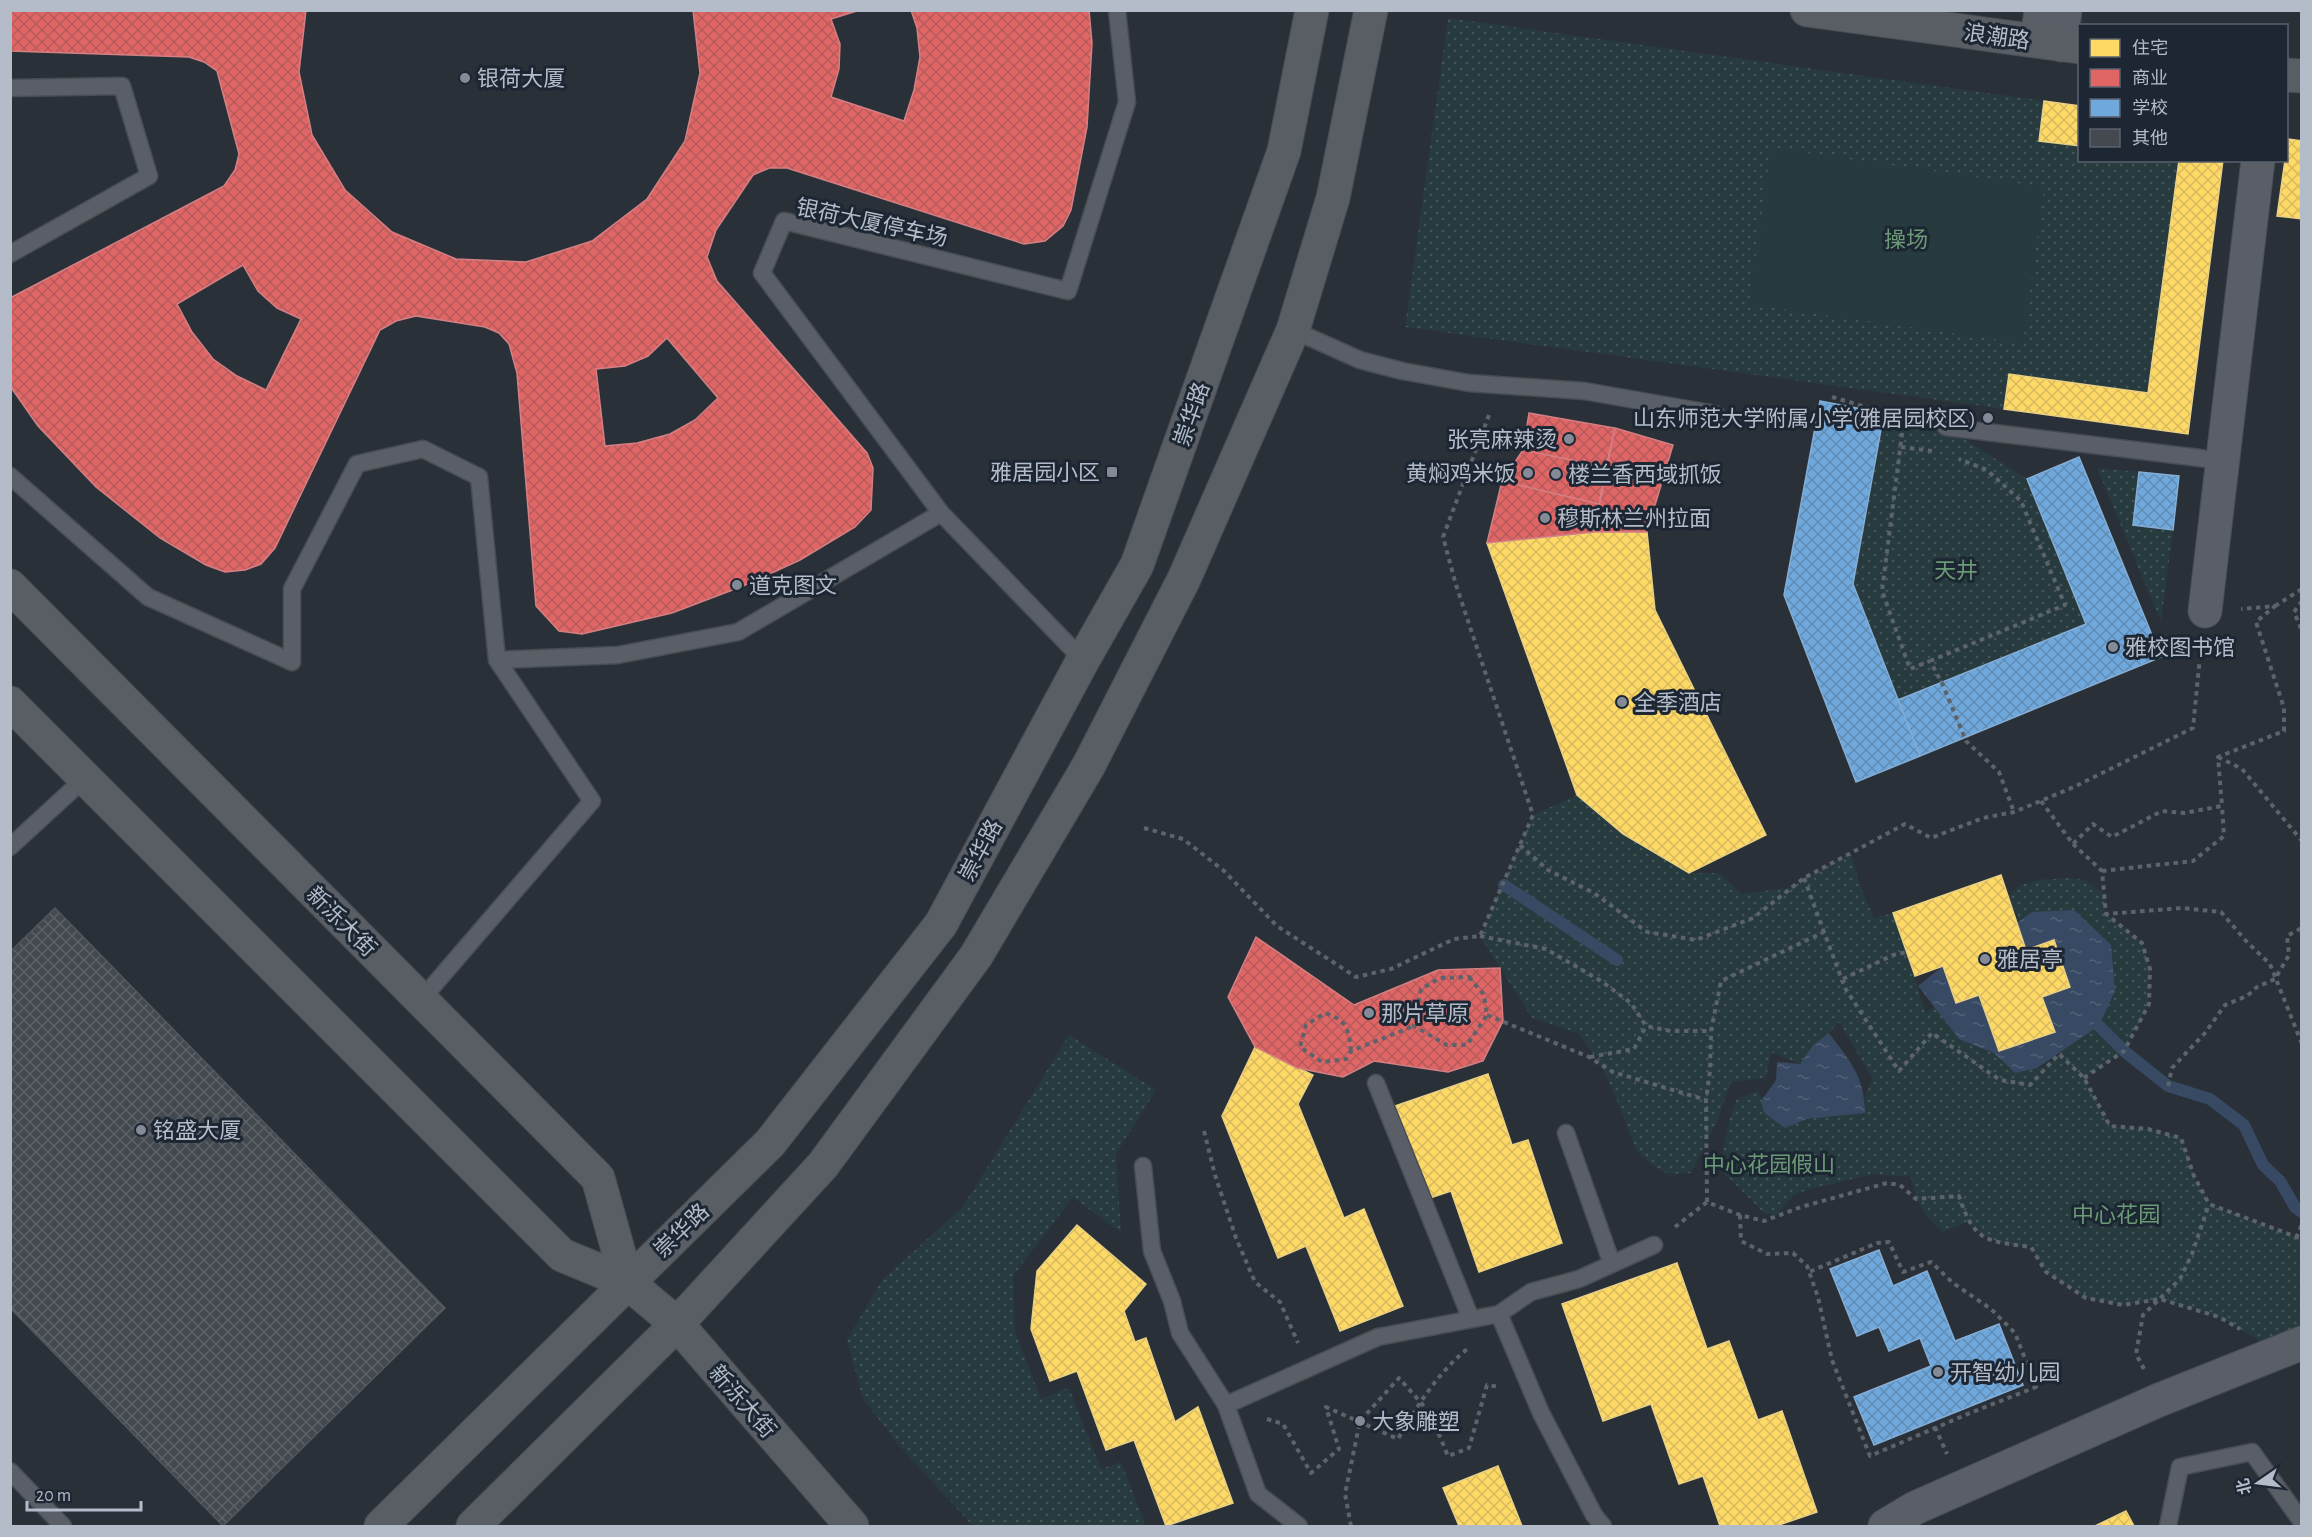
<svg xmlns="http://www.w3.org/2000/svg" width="2312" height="1537" viewBox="0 0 2312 1537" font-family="'Alegreya Sans','Noto Sans SC',sans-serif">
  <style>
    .green { fill: url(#green-dots) }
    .pitch { fill: #273a3e }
    .water { fill: url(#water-ripples) }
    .homes { fill: url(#homes-cross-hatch); stroke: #e8d084; stroke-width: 1.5 }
    .shops { fill: url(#shops-cross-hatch); stroke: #d38084; stroke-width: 1.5; fill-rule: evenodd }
    .schools { fill: url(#schools-cross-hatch); stroke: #84aed6; stroke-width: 1.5 }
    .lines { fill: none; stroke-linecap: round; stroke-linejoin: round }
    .stream { stroke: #384963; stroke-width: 12 }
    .building { fill: url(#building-cross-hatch); stroke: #52575f; stroke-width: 1.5 }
    .service-casing { stroke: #484c53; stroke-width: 19 }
    .minor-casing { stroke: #484c53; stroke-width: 35 }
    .secondary-casing { stroke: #484c53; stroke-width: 35 }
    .path { stroke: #5d636a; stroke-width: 4; stroke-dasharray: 4.5 4.5; stroke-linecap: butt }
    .service { stroke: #5a5e66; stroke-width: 16 }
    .minor { stroke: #5a5e66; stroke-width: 33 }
    .secondary { stroke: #595d64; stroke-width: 33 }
    .poi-dot { fill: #848b96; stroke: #1d2633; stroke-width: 2 }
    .labels { text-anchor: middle; stroke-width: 6; stroke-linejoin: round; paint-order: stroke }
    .street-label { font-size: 22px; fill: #b4bcc9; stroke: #1d2633 }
    .poi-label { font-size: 22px; fill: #b4bcc9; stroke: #1d2633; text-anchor: start }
    .park-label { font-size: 22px; fill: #6b9a76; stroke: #1d2633 }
  </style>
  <defs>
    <pattern id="green-dots" width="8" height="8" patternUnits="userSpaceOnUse" patternTransform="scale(1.5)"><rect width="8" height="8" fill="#273a3e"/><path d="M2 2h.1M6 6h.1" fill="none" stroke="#445559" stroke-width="1.8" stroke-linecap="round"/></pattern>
    <pattern id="water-ripples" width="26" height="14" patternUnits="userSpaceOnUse" patternTransform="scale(1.5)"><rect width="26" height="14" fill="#384963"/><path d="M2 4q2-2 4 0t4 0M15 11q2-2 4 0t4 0" fill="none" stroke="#526178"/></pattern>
    <pattern id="homes-cross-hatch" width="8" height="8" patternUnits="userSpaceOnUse" patternTransform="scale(1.5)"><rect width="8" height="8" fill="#ffd966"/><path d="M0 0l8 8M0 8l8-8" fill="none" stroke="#d7b95e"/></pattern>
    <pattern id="shops-cross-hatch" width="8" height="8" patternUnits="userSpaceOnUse" patternTransform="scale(1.5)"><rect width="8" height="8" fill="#e06666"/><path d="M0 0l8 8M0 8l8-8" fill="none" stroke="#b65a5c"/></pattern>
    <pattern id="schools-cross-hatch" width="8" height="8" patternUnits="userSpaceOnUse" patternTransform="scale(1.5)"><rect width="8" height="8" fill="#6fa8dc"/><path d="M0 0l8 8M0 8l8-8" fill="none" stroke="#618cb4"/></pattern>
    <pattern id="building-cross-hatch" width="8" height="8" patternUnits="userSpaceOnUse" patternTransform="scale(1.5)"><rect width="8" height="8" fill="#444950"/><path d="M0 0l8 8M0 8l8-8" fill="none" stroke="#5d6168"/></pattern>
  </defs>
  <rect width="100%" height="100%" fill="#2a3038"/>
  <path class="green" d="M 1448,18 L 2044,101 L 2039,141 L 2079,146 L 2080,160 L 2179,161 L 2148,393 L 2009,374 L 2004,409 L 1405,327 Z
    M 1884,413 L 1946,427 L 2027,479 L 2086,624 L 1898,700 L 1853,584 Z
    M 2097,468 L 2139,472 L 2133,525 L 2173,530 L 2161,622 Z
    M 1577,795 L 1623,834 L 1689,873 L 1719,873 L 1742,894 L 1788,888 L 1850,853 L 1863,893 L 1874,918 L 1893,913 L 1926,1013 L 1934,1006 L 1959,1039 L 1994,1053 L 2015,1073 L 2046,1066 L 2059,1054 L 2099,1026 L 2115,991 L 2032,912 L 2020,921 L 2008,897 L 2020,885 L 2040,880 L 2068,878 L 2084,880 L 2105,894 L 2106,914 L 2142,943 L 2150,969 L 2149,1004 L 2124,1051 L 2084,1078 L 2110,1126 L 2148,1129 L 2181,1138 L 2194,1176 L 2209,1204 L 2301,1239 L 2301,1342 L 2279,1352 L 2219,1317 L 2160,1299 L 2123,1305 L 2086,1298 L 2046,1272 L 2031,1247 C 2000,1243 1991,1244 1967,1222 L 1943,1232 C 1922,1214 1917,1203 1911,1177 L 1873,1174 L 1807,1190 L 1794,1195 L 1776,1216 L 1763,1212 L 1719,1168 L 1729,1122 L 1736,1100 L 1757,1091 L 1785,1128 L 1807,1119 L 1865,1113 L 1864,1098 L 1873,1079 L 1839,1022 L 1829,1033 L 1813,1045 L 1800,1064 L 1771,1052 L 1766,1078 L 1731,1082 L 1718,1119 L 1691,1173 L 1668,1174 L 1652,1165 L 1636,1150 L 1615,1095 L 1598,1060 L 1578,1033 L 1532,1018 L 1480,936 L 1533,815 Z
    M 1069,1035 L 1156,1090 L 1116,1154 L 1121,1233 L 1073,1197 L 1013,1276 L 1015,1332 L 1041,1399 L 1069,1388 L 1101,1469 L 1121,1462 L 1146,1526 L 973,1526 L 903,1450 L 863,1399 L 847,1340 L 882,1280 L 962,1208 Z"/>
  <path class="pitch" d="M 1771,148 L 2044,187 L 2023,343 L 1749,304 Z"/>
  <path class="water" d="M 2074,910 L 2111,945 L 2115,991 L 2099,1026 L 2037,1068 L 2015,1073 L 1994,1053 L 1959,1039 L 1918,986 L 1943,966 L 1956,1003 L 1979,995 L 1999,1051 L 2054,1032 L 2042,997 L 2070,986 L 2054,940 L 2026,950 L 2017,923 L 2032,912 Z
    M 1829,1033 C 1850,1062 1864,1074 1865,1113 L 1807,1119 L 1785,1128 L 1764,1113 L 1761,1101 L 1776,1080 L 1777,1062 L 1800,1064 L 1813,1045 Z"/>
  <path class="homes" d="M 2044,101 L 2080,106 L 2080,146 L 2039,141 Z
    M 2288,139 L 2302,141 L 2302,219 L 2277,216 L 2285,160 L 2286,160 Z
    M 2179,160 L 2223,160 L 2188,434 L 2004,409 L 2009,374 L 2148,393 Z
    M 1594,532 L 1647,532 L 1655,610 L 1766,835 L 1689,873 L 1623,834 L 1577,795 L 1487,543 Z
    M 2001,875 L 2026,950 L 2054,940 L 2070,987 L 2042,997 L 2055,1032 L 1999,1051 L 1979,995 L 1956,1003 L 1943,966 L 1915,976 L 1893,913 Z
    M 1255,1047 L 1313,1075 L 1298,1104 L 1344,1218 L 1364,1209 L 1403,1306 L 1340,1331 L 1306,1246 L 1278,1258 L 1222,1116 Z
    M 1488,1074 L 1512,1145 L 1528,1140 L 1562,1243 L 1479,1272 L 1451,1191 L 1427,1199 L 1395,1106 Z
    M 1077,1225 L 1146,1284 L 1124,1311 L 1135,1342 L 1146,1338 L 1175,1422 L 1198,1407 L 1233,1503 L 1166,1526 L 1134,1440 L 1106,1450 L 1077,1371 L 1050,1381 L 1031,1329 L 1037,1271 Z
    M 1677,1263 L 1707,1349 L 1729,1341 L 1758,1420 L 1782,1411 L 1817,1512 L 1776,1526 L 1720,1526 L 1703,1476 L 1679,1484 L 1651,1404 L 1603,1421 L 1562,1304 Z
    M 1498,1466 L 1522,1526 L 1459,1526 L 1443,1488 Z
    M 2126,1511 L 2134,1526 L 2095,1526 Z"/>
  <path class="shops" d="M 10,10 L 306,10 L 299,72 L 312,135 L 345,190 L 392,232 L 456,259 L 526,262 L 592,241 L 647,199 L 685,141 L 700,73 L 693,10 L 860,10 L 831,19 L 840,44 L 839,69 L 831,97 L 904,121 L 914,90 L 920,57 L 917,28 L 911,10 L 1089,10 L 1092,43 L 1087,127 L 1071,210 L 1063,226 L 1045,241 L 1024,244 L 787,168 L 769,168 L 753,175 L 716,230 L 707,257 L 717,281 L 867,453 L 873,468 L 871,510 L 855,527 L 800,560 L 743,586 L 672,613 L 582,634 L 559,631 L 536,606 L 517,373 L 509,344 L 499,333 L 485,327 L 416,316 L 396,321 L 380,330 L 275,548 L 261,564 L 245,570 L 225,572 L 206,565 L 160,538 L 96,487 L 38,426 L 10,386 L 10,298 L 224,186 L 235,170 L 239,154 L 217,71 L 204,62 L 189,57 L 10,51 ZM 243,265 L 258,291 L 277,308 L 301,319 L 266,390 L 237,376 L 213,359 L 192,332 L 177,304 ZM 667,338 L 718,398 L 695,420 L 670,434 L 637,443 L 605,446 L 596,369 L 625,366 L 648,356 Z
    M 1529,413 L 1615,428 L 1606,467 L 1523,450 Z
    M 1615,428 L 1673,445 L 1647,532 L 1594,532 Z
    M 1523,450 L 1606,467 L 1599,504 L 1502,481 Z
    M 1502,481 L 1599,504 L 1594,532 L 1487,543 Z
    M 1256,937 L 1354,1005 L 1438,970 L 1500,968 L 1503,1021 L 1483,1061 L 1448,1072 L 1374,1061 L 1343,1077 L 1297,1068 L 1255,1047 L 1228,997 Z"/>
  <path class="schools" d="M 1820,401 L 1884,413 L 1853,584 L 1920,756 L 1856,782 L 1784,595 Z
    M 2079,457 L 2161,657 L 1920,756 L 1898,700 L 2086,624 L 2027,479 Z
    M 2139,472 L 2179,476 L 2173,530 L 2133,525 Z
    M 1879,1250 L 1893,1286 L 1927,1271 L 1955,1341 L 1999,1324 L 2023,1385 L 1874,1445 L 1854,1397 L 1931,1366 L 1920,1338 L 1889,1351 L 1879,1327 L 1857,1336 L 1830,1269 Z"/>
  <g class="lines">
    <path class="stream" d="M 1504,885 L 1617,960
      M 2099,1026 L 2124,1051 L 2168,1086 L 2210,1099 L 2244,1125 L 2263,1165 L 2280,1181 L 2295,1207 L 2302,1212"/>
  </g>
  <path class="building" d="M 55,908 L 445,1308 L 223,1526 L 10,1308 L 10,952 Z"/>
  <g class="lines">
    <defs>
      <path id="service" d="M 10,88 L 122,86 L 149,176 L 10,254
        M 1293,330 L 1360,360 L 1402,371 L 1469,383 L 1584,391 L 1716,414
        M 1946,427 L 2200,458 L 2223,462
        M 10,476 L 148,597 L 292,662 L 292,589 L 357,464 L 423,449 L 479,477 L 497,660 L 618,655 L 738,632 L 941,513
        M 1083,660 L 941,513 L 762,273 L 784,221 L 1068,291 L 1127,102 L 1117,10
        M 10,847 L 85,778
        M 421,1000 L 592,801 L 497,660
        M 1376,1083 L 1471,1319
        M 1566,1133 L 1612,1264
        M 1143,1166 L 1152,1251 L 1172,1301 L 1180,1333 L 1226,1405
        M 1499,1314 L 1531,1292 L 1579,1279 L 1654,1245
        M 10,1471 L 63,1526
        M 1299,1526 L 1258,1494 L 1226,1405 L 1378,1337 L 1499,1314 L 1541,1413 L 1594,1515 L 1603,1526
        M 2168,1526 L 2180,1467 L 2252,1452 L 2302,1522"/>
      <path id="minor" d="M 2037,41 L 2041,10
        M 2061,45 L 2065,10
        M 2205,611 L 2258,160
        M 1885,1526 L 1915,1508 L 2159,1400 L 2302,1343"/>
      <path id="secondary" d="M 1807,10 L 2080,47
        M 2286,75 L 2302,76
        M 10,586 L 598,1178 L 627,1282
        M 10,703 L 562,1255 L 627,1282 L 677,1324 L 852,1526
        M 381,1526 L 770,1143 L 941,924 L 1083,660 L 1137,565 L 1284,151 L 1312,10
        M 473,1526 L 677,1324 L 823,1165 L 976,956 L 1089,765 L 1184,579 L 1293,330 L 1333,198 L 1371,10"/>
    </defs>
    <use href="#service" class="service-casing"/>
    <use href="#minor" class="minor-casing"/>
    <use href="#secondary" class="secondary-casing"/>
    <path class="path" d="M 1832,397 L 1904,418 L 1882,591 L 1910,669 L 1930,661 L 1942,683 L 1966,741 L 1999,772 L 2014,812
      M 1904,418 L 1919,421
      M 1901,447 L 1932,451
      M 2302,601 L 2294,612 L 2302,631
      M 2275,606 L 2302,589
      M 1930,661 L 2065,605 L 2021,501 L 1987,470 L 1959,459
      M 2218,757 L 2242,769 L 2302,841
      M 2041,801 L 2073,844 L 2093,824 L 2112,837 L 2162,811 L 2184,813 L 2222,806 L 2218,757 L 2284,731 L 2284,708 L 2256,622 L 2275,606 L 2241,609
      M 1144,828 L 1183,839 L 1223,870 L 1277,926 L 1356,977 L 1391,969 L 1454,939 L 1480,936 L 1533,815 L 1456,585 L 1443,537 L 1489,415 L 1486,414
      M 2073,844 L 2102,871 L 2106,914 L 2182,908 L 2221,912 L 2247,942 L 2270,964 L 2302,1044
      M 1520,845 L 1548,870 L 1594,893 L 1647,932 L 1696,940 L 1753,918 L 1804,878 L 1905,824 L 1931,838 L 1983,818 L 2014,812 L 2074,787 L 2193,728 L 2201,646
      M 2102,871 L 2193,861 L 2224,836 L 2222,806
      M 1804,878 L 1824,932
      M 1480,936 L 1546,949 L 1601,981 L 1631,1003 L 1646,1026 L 1671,1031 L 1711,1031
      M 1469,977 L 1484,995 L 1487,1015 L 1467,1045 L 1447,1045 L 1414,1026 L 1421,989 L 1440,978 Z
      M 1843,979 L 1893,955 L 1907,952
      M 1487,1015 L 1589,1057 L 1613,1072 L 1706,1100
      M 1351,1051 C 1348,1028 1348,1021 1325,1013 L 1306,1025 L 1300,1047 L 1322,1062 L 1346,1059 L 1351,1051 L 1414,1026
      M 1590,1057 L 1634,1049 L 1646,1026
      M 2084,1078 L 2124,1051 L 2149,1004 L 2150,969 L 2142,943 L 2106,914
      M 2168,1086 L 2172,1068 L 2205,1033 L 2225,1005 L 2247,996 L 2257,987 L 2275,979 L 2289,955 L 2287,936 L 2302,928
      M 1204,1131 L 1215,1175 L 1236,1238 L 1255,1282 L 1280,1302 L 1298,1343
      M 1707,1202 L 1706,1100 L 1710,1071 L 1711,1031 L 1721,981 L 1824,932 L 1845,988 L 1899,1071 L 1932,1033 L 2000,1080 L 2030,1085 L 2059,1054 L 2084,1078 L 2110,1126 L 2148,1129 L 2181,1138 L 2194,1176 L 2209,1204 L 2302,1239
      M 1740,1215 L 1741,1241 L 1767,1254 L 1793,1253 L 1807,1266 L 1818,1297 L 1832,1360 L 1870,1456 L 1970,1413 L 2036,1387 L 2015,1333 L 1991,1309 L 1953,1283 L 1931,1262 L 1903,1272 L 1889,1242 L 1877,1243 L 1809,1272
      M 1675,1227 L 1707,1202 L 1740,1215 L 1764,1221 L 1801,1207 L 1887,1183 L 1900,1185 L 1916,1199 L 1959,1196 C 1974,1242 1986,1241 2031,1247 L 2046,1272 L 2086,1298 L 2123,1305 L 2160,1299 L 2219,1317 L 2240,1329
      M 2296,1238 L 2302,1224
      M 2144,1369 L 2136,1354 L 2143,1315 L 2180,1279 L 2192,1254 L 2209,1204
      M 1267,1419 L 1283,1424 L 1311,1473 L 1339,1449 L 1326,1407 L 1398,1439 C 1417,1406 1437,1374 1467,1349
      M 1935,1427 L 1947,1454
      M 1351,1526 L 1345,1494 L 1360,1421 L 1399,1378 L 1430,1413 L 1448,1456 L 1469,1448 L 1487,1385 L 1500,1387"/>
    <use href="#service" class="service"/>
    <use href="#minor" class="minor"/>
    <use href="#secondary" class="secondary"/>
  </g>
  <g class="poi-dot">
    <circle cx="465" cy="78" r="6"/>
    <circle cx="1988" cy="418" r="6"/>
    <circle cx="1569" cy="439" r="6"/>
    <rect x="1106" y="466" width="12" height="12" rx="3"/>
    <circle cx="1528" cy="473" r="6"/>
    <circle cx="1556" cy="474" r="6"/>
    <circle cx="1545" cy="518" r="6"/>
    <circle cx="737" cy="585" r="6"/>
    <circle cx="2113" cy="647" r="6"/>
    <circle cx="1622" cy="702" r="6"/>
    <circle cx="1985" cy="959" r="6"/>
    <circle cx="1369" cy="1013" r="6"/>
    <circle cx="141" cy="1130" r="6"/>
    <circle cx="1938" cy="1372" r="6"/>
    <circle cx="1360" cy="1421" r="6"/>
  </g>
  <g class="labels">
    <g class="street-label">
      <text transform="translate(1997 36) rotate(8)" y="8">浪潮路</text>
      <text transform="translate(872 222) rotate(12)" y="8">银荷大厦停车场</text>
      <text transform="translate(1191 414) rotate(-71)" y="8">崇华路</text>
      <text transform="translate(980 850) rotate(-62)" y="8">崇华路</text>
      <text transform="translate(342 921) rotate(45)" y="8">新泺大街</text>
      <text transform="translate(681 1230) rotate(-44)" y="8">崇华路</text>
      <text transform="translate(743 1401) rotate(49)" y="8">新泺大街</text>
    </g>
    <g class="poi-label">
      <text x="477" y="86">银荷大厦</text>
      <text x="1976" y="426" text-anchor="end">山东师范大学附属小学(雅居园校区)</text>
      <text x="1557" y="447" text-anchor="end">张亮麻辣烫</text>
      <text x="1100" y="480" text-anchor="end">雅居园小区</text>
      <text x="1516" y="481" text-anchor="end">黄焖鸡米饭</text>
      <text x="1568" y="482">楼兰香西域抓饭</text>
      <text x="1557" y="526">穆斯林兰州拉面</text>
      <text x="749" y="593">道克图文</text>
      <text x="2125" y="655">雅校图书馆</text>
      <text x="1634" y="710">全季酒店</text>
      <text x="1997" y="967">雅居亭</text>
      <text x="1381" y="1021">那片草原</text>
      <text x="153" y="1138">铭盛大厦</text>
      <text x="1950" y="1380">开智幼儿园</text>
      <text x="1372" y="1429">大象雕塑</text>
    </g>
    <g class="park-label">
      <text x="1906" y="247">操场</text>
      <text x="1956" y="578">天井</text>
      <text x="1769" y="1172">中心花园假山</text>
      <text x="2116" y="1222">中心花园</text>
    </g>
  </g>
  <rect width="2312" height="1537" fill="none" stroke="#b4bcc9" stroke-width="24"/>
  <rect x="2078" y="24" width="210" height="138" fill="#1d2633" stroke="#59626f" stroke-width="1.5"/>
  <rect x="2090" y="39" width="30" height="18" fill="#ffd966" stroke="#59626f" stroke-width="1.5"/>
  <text x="2132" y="54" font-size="18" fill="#b4bcc9">住宅</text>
  <rect x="2090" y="69" width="30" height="18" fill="#e06666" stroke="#59626f" stroke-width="1.5"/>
  <text x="2132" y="84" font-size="18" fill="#b4bcc9">商业</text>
  <rect x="2090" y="99" width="30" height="18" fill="#6fa8dc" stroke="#59626f" stroke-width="1.5"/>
  <text x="2132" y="114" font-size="18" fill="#b4bcc9">学校</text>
  <rect x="2090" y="129" width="30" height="18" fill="#444950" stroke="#59626f" stroke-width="1.5"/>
  <text x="2132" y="144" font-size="18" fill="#b4bcc9">其他</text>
  <g transform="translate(2258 1483) rotate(256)" stroke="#1d2633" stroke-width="4.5" paint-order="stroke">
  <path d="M0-4.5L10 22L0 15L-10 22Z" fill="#b4bcc9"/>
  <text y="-9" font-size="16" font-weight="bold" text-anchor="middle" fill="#b4bcc9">北</text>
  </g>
  <path d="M27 1501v9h114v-9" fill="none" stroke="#b4bcc9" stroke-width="3"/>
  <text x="36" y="1501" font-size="18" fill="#b4bcc9" stroke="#1d2633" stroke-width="4.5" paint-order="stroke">20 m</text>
</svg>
